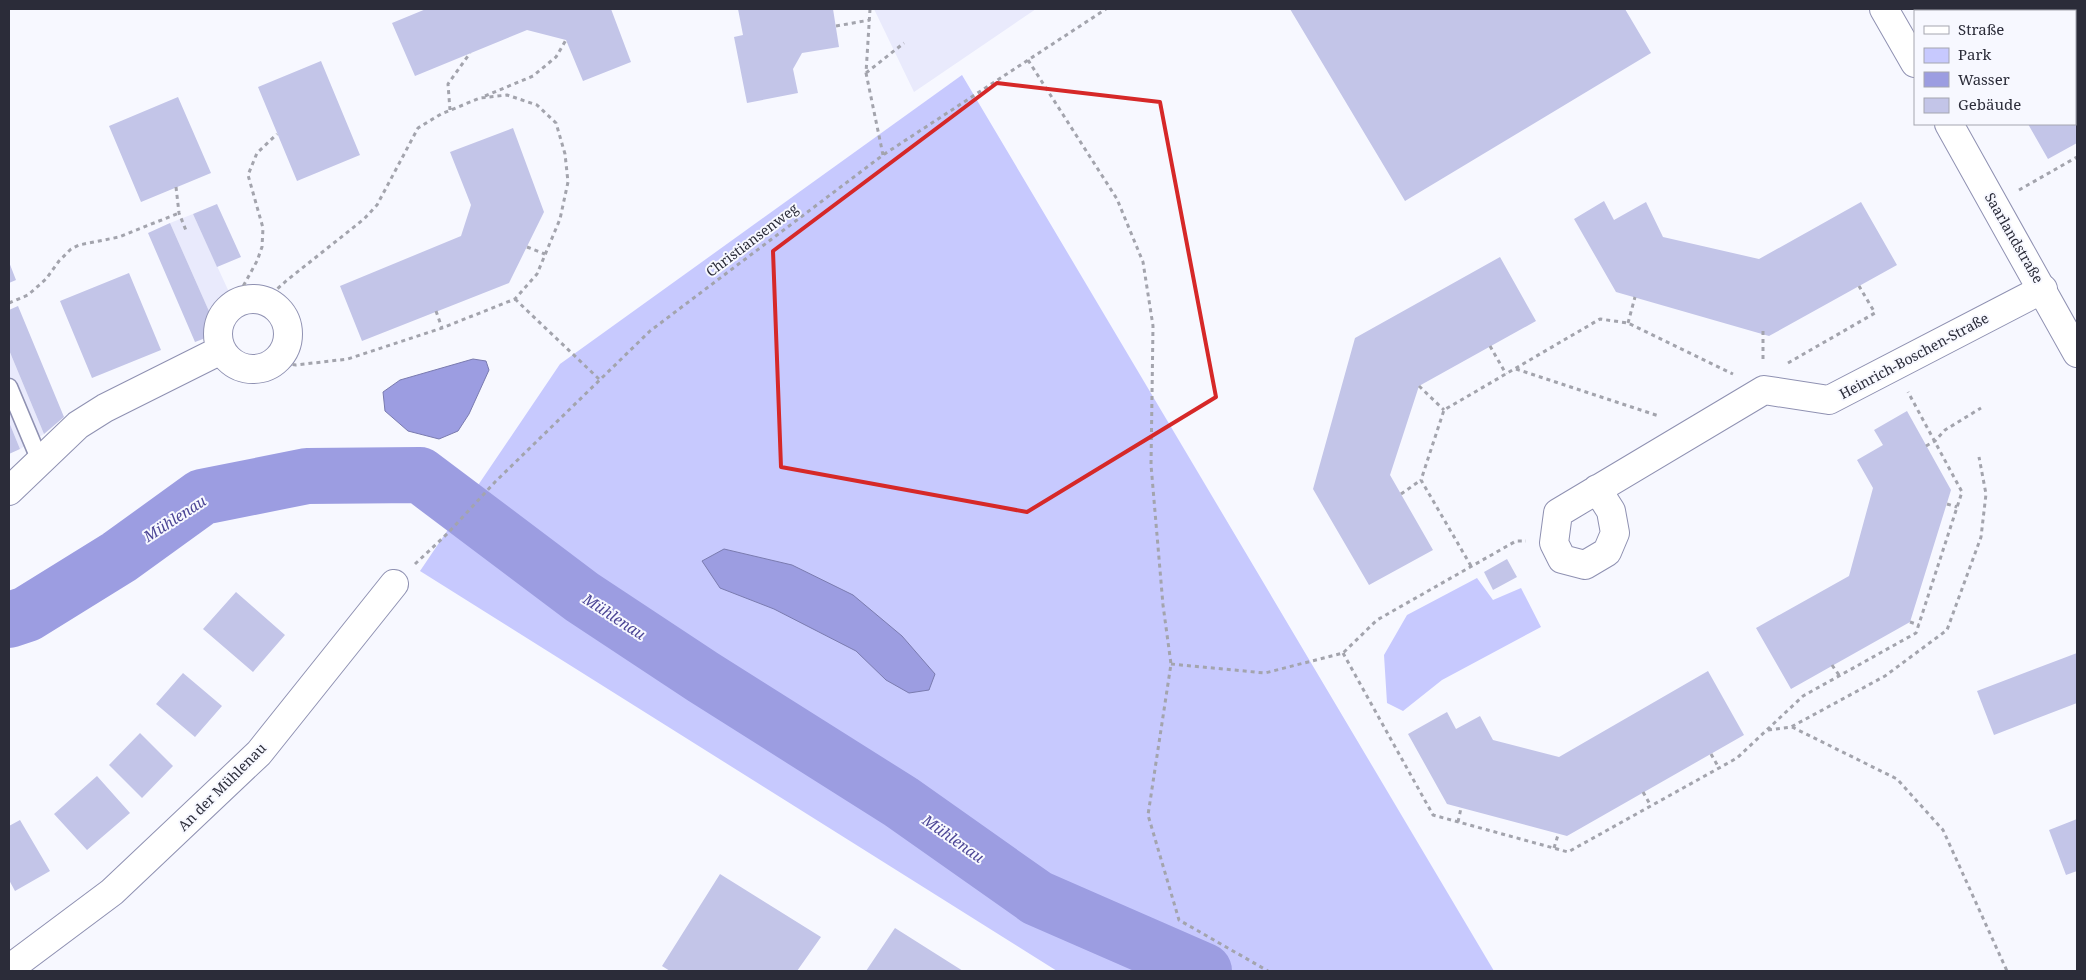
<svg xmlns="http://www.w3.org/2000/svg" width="2086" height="980" viewBox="0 0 2086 980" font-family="'Noto Serif',serif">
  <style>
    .built { fill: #e9eafc }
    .green { fill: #c7c9fe }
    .water { fill: #9c9de1; stroke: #7a7baf }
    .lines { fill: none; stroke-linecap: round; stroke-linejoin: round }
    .river { stroke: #9c9de1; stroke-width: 56 }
    .building { fill: #c3c5e8 }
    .service-casing { stroke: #8f91b2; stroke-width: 19 }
    .minor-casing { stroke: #8f91b2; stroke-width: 30 }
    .tertiary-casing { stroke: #8f91b2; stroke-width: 30 }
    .path { stroke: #a3a4ad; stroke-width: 3; stroke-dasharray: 4 4; stroke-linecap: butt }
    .service { stroke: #fff; stroke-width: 16 }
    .minor { stroke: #fff; stroke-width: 28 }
    .tertiary { stroke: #fff; stroke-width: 28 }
    .marked { fill: none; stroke: #d62828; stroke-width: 4; stroke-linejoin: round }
    .labels { text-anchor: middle; stroke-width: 4; stroke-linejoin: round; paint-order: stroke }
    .street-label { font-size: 14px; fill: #2b2c39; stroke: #f7f8ff }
    .water-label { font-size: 15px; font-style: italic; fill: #4c4696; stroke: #f7f8ff }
  </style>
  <rect width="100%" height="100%" fill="#f7f8ff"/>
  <path class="built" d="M 874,9 L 1036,9 L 914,92 Z
    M 193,214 L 229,292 L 212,318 L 170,223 Z
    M 9,350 L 44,434 L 20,449 L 9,422 Z"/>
  <path class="green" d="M 962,75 L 1494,971 L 1057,971 L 420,571 L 560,364 Z
    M 1477,578 L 1493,600 L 1521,588 L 1541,627 L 1442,680 L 1403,711 L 1387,703 L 1384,655 L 1407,615 Z"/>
  <path class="water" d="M 473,359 L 486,361 L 489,370 L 469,414 L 458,431 L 439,439 L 408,431 L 385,411 L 383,392 L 400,380 Z
    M 724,549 L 792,565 L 853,595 L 902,636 L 935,674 L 929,690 L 909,693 L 886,680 L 856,651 L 774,609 L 720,588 L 702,561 Z"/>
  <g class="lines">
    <path class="river" d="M 9,620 L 27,614 L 119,557 L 202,497 L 307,476 L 420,475 L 582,597 L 703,677 L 901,802 L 1037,898 L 1204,971"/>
  </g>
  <path class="building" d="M 426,9 L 611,9 L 631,62 L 583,81 L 566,40 L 527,30 L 415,76 L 392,23 Z
    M 738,9 L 833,9 L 839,47 L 802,53 L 793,69 L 798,93 L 747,103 L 734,37 L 743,35 Z
    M 1290,9 L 1625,9 L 1651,53 L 1405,201 Z
    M 321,61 L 360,155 L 297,181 L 258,87 Z
    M 2077,87 L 2077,143 L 2048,159 L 2028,124 L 2075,124 L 2075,88 Z
    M 178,97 L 211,173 L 141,202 L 109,126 Z
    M 513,128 L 544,212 L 509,283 L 362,341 L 340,286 L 461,236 L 471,205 L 450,152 Z
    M 1604,201 L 1614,220 L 1646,202 L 1663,237 L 1759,259 L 1861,202 L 1897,265 L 1769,336 L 1616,292 L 1574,219 Z
    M 217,204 L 241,257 L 217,267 L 193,214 Z
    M 170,223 L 212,318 L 203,339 L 195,342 L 148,233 Z
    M 1500,257 L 1536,321 L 1419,386 L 1390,475 L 1433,550 L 1369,585 L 1313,489 L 1355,338 Z
    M 9,262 L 16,280 L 9,283 Z
    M 129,273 L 161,350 L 92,378 L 60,301 Z
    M 18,306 L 64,417 L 44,434 L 9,350 L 9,310 Z
    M 1907,411 L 1951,490 L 1910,622 L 1791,689 L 1756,628 L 1849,576 L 1873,488 L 1857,460 L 1883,445 L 1874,430 Z
    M 9,422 L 20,449 L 9,454 Z
    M 1507,559 L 1517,577 L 1493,590 L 1484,572 Z
    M 236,592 L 285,635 L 253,672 L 203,629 Z
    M 2077,653 L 2077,703 L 1994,735 L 1977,691 Z
    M 1708,671 L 1744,735 L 1567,836 L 1447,804 L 1408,734 L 1447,712 L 1456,729 L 1480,716 L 1493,740 L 1559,757 Z
    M 183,673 L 222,706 L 195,737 L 156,704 Z
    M 140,733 L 173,766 L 142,798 L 109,765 Z
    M 97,776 L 130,813 L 87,850 L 54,814 Z
    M 2077,819 L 2077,871 L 2066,875 L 2049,830 Z
    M 20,820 L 50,871 L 15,891 L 9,880 L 9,826 Z
    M 720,874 L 821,937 L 797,971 L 670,971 L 662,966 Z
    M 895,928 L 963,971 L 866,971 Z"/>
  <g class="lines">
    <defs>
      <path id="service" d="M 9,387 L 40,461"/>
      <path id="minor" d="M218 334a35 35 0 1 1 70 0a35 35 0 1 1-70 0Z
        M 1597,489 L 1611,511 L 1615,533 L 1607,552 L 1585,565 L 1562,559 L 1554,543 L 1558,513 L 1764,390 L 1829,400 L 2043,289
        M 9,491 L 78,425 L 105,408 L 221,350
        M 9,969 L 112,892 L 259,753 L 394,584"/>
      <path id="tertiary" d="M 1884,9 L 1915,63
        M 1949,124 L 2077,353"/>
    </defs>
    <use href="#service" class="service-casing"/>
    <use href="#minor" class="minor-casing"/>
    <use href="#tertiary" class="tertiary-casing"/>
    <path class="path" d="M 870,9 L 866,73 L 883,155
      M 1974,11 L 1978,9
      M 836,26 L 870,20
      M 1028,60 L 1117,199 L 1143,262 L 1153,326 L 1151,465 L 1163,605 L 1171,664 L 1148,815 L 1179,920 L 1268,971
      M 866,73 L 904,43
      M 485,96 L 533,76 L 556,57 L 566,40
      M 450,110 L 448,84 L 470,53
      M 176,187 L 179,213 L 187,233
      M 2019,190 L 2077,157
      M 527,247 L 545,254
      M 515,299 L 600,380
      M 240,301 L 241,290 L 257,261 L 262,247 L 263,228 L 248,175 L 257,153 L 277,134
      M 269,302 L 275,291 L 286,281 L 364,219 L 377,205 L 418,128 L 441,114 L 480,98 L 507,95 L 537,105 L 556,123 L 565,154 L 568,182 L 560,219 L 537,274 L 515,299 L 442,328 L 348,359 L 296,365 L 276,362
      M 9,303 L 28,295 L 46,279 L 59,261 L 71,249 L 79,245 L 119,237 L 179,213
      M 436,311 L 442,328
      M 1628,323 L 1635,297
      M 1763,331 L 1763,360
      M 1490,346 L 1506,374
      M 1788,363 L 1875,313 L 1859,286
      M 1516,369 L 1659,416
      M 1419,386 L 1444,410
      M 1926,446 L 1935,441 L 1945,430 L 1981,408
      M 1401,494 L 1421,480
      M 1947,504 L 1957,507
      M 415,564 L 448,533 L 495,482 L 650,331 L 883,155 L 1106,9
      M 1471,566 L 1421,480 L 1444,410 L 1600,319 L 1628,323 L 1733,374
      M 1910,622 L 1919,625
      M 1343,653 L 1433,815 L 1568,852 L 1737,758 L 1803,696 L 1916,633 L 1962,492 L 1908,392
      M 1171,664 L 1265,673 L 1343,653 L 1377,620 L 1516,541 L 1526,541
      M 1832,665 L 1839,675
      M 1792,727 L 1897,779 L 1943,830 L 2007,971
      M 1768,730 L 1791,727 L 1885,676 L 1947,630 L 1981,537 L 1986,494 L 1979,457
      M 1711,754 L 1719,768
      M 1643,792 L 1651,806
      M 1458,822 L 1461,808
      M 1554,848 L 1558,835"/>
    <use href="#service" class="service"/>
    <use href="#minor" class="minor"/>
    <use href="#tertiary" class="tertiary"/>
  </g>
  <path class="marked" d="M 997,83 L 1160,102 L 1216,397 L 1027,512 L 781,467 L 773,251 Z"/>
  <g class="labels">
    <g class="street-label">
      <text transform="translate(2014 238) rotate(60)" y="5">Saarlandstraße</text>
      <text transform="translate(752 240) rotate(-37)" y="5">Christiansenweg</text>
      <text transform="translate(1914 356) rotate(-28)" y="5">Heinrich-Boschen-Straße</text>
      <text transform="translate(222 787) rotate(-45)" y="5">An der Mühlenau</text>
    </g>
    <g class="water-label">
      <text transform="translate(175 519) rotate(-33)" y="5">Mühlenau</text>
      <text transform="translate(614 617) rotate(33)" y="5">Mühlenau</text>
      <text transform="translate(953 839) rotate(35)" y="5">Mühlenau</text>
    </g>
  </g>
  <rect width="2086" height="980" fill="none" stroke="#2b2c39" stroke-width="20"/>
  <rect x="1914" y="10" width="162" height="115" fill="#f7f8ff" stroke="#a5a6b0"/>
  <rect x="1924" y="26" width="25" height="8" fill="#ffffff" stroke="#a5a6b0"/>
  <text x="1958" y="35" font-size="15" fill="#2b2c39">Straße</text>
  <rect x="1924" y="48" width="25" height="15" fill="#c7c9fe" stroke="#a5a6b0"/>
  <text x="1958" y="60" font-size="15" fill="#2b2c39">Park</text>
  <rect x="1924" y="72" width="25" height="15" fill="#9c9de1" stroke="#a5a6b0"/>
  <text x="1958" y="85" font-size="15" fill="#2b2c39">Wasser</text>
  <rect x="1924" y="98" width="25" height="15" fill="#c3c5e8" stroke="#a5a6b0"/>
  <text x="1958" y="110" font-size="15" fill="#2b2c39">Gebäude</text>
</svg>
